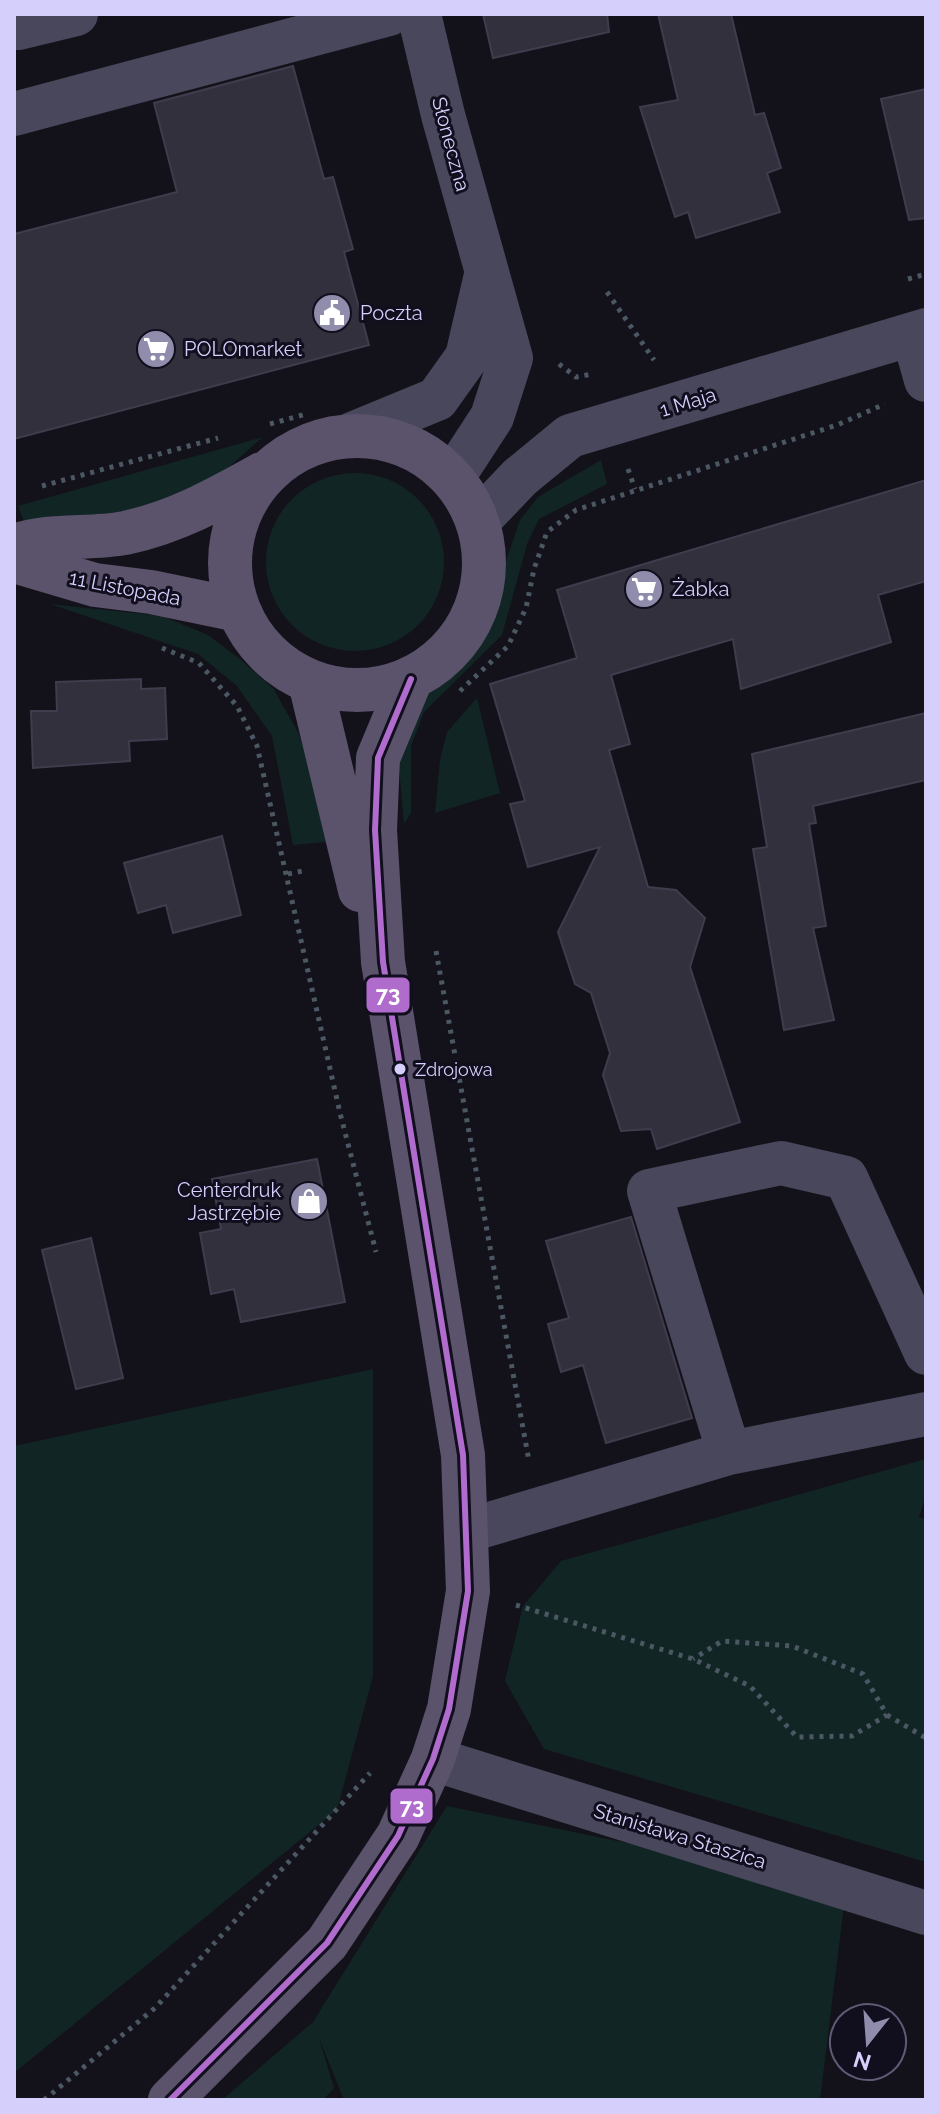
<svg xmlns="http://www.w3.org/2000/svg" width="940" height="2114" viewBox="0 0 940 2114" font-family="Raleway,sans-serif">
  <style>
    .green { fill: #122525 }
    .building { fill: #32303d; stroke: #403c4e; stroke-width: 2 }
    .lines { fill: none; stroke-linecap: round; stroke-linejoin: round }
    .path { stroke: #4b5863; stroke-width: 5; stroke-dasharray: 4 6; stroke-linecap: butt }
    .minor { stroke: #48475b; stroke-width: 44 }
    .major { stroke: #5b526b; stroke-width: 44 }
    .bus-1-casing { stroke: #110e1e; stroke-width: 12 }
    .bus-1 { stroke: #b06ccc; stroke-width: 6 }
    .bus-dot { fill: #d4cffb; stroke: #110e1e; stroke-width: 3 }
    .labels { text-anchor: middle; stroke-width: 6; stroke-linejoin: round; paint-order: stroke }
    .bus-label { font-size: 18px; fill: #d4cffb; stroke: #110e1e; text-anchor: start }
    .street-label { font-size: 20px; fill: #d4cffb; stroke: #110e1e }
    .poi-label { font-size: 20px; fill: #d4cffb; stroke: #110e1e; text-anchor: start }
    .line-badge { stroke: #110e1e; stroke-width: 3 }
    .badge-label { font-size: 22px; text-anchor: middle; font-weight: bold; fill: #fff }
  </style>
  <rect width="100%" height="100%" fill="#13121a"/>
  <path class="green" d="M 263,437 C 243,454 223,474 201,488 C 150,520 82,520 25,524 L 18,506 Z
    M 601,460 L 607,484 L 539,519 L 527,544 L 502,635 L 424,712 L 411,746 L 411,813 L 404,824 L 398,755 L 417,703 L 476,649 L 520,520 L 538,497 Z
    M266 562a89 89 0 1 1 178 0a89 89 0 1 1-178 0Z
    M 50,604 L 162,616 L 208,635 L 241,660 L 273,688 L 299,734 L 337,841 L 293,845 L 272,736 L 237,686 L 198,654 Z
    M 477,698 L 500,793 L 435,813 L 440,760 L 447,732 Z
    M 373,1369 L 373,1676 L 337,1810 L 14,2073 L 14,1446 Z
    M 926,1459 L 926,1495 L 919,1517 L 926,1520 L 926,1862 L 544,1749 L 505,1681 L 523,1606 L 561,1561 Z
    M 447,1806 L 846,1888 L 820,2100 L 344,2100 L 319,2038 L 334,2088 L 323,2100 L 222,2100 L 313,2022 Z"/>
  <path class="building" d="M 483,14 L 607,14 L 609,32 L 493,58 Z
    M 658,14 L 731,14 L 755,115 L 764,113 L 781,168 L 767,173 L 780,212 L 696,238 L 688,212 L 675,217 L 640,107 L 678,100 Z
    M 293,66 L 324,179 L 333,177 L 353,249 L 344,252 L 369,345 L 14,439 L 14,234 L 177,192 L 154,103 Z
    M 926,89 L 926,218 L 909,220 L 881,99 Z
    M 926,480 L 926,581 L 878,595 L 891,642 L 741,689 L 733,639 L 611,675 L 630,744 L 609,750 L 648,887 L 676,890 L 705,918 L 690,967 L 740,1122 L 657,1149 L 651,1129 L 621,1131 L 603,1075 L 610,1053 L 591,993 L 575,984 L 558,932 L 600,847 L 528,867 L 510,804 L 525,801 L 490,684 L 577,658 L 557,590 Z
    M 141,679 L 141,689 L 165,688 L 167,739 L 129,741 L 130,761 L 33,768 L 31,711 L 57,711 L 56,682 Z
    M 926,713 L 926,780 L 813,806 L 816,823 L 809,824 L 826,926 L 813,928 L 834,1020 L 784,1030 L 753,849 L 767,847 L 752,754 Z
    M 222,836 L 241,915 L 173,933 L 166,905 L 138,913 L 124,863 Z
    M 317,1159 L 345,1302 L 241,1322 L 234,1289 L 211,1294 L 200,1233 L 221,1229 L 212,1179 Z
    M 631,1217 L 692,1418 L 606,1443 L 583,1365 L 561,1372 L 548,1324 L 569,1318 L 546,1241 Z
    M 91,1238 L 123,1378 L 76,1389 L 42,1250 Z"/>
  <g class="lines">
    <path class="path" d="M 908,279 L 926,274
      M 607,292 L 654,360
      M 559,364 L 576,377 L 592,374
      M 270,424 L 306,414
      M 628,469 L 635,489
      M 42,486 L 218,438
      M 162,648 L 199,663 L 237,706 L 257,746 L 340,1113 L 376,1252
      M 460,691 L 508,646 L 526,608 L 534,569 L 547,532 L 576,510 L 837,425 L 885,404
      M 288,874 L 307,870
      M 436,951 L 529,1461
      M 516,1605 L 693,1659 L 750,1686 L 797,1737 L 852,1736 L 887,1715 L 863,1674 L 792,1646 L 722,1641 L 693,1659
      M 887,1715 L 926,1738
      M 44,2100 L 155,2008 L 370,1773"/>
    <path class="minor" d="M 419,14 L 443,115 L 511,358 L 492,417 L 453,477
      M 14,24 L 18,28 L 76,14
      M 14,114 L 389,14
      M 913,334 L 926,380
      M 352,434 L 437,399 L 467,357 L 486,275
      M 478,521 L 520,477 L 570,436 L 926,330
      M 729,1453 L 649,1191 L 781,1163 L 846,1178 L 926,1353
      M 466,1531 L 729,1453 L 926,1414
      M 433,1759 L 926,1913"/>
    <path class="major" d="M230 563a127 127 0 1 1 254 0a127 127 0 1 1-254 0Z
      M 14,546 C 51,533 88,540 125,533 C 176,522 217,499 262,474
      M 14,561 L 95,585 L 151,592 L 238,610
      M 310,682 L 360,890
      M 170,2100 L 327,1943 L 398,1836 L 433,1759 L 449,1709 L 468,1591 L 463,1455 L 383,962 L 375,830 L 378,758 L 411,679"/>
    <defs>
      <path id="bus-1" d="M 170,2100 L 327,1943 L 398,1836 L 433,1759 L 449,1709 L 468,1591 L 463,1455 L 383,962 L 375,830 L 378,758 L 411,679"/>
    </defs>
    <use href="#bus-1" class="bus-1-casing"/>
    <use href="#bus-1" class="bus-1"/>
  </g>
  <defs>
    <symbol id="civic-disc" viewBox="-11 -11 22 22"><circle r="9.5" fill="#908dac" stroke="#110e1e"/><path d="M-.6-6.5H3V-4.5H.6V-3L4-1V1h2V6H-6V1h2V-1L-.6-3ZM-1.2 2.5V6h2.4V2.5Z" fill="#fff"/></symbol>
    <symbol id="supermarket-disc" viewBox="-11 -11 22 22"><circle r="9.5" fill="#908dac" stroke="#110e1e"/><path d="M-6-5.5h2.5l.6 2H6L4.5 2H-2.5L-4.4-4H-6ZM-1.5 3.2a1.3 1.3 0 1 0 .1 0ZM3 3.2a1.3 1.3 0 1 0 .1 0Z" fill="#fff"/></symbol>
    <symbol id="shop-disc" viewBox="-11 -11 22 22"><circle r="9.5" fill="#908dac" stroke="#110e1e"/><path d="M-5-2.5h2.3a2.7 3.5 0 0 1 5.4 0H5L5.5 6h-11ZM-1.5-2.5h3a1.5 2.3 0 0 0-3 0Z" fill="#fff"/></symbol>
  </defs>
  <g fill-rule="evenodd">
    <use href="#civic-disc" x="310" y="291" width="44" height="44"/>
    <use href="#supermarket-disc" x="134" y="327" width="44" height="44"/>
    <use href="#supermarket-disc" x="622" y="567" width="44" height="44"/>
    <use href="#shop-disc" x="287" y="1179" width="44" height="44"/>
  </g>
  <circle class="bus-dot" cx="400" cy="1069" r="7"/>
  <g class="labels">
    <g class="bus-label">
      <text x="415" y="1076">Zdrojowa</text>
    </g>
    <g class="street-label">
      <text transform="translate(451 144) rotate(75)" y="7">Słoneczna</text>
      <text transform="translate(688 402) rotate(-17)" y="7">1 Maja</text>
      <text transform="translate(125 588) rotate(11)" y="7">11 Listopada</text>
      <text transform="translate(680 1836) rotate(17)" y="7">Stanisława Staszica</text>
    </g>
    <g class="poi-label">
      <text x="360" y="320">Poczta</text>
      <text x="184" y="356">POLOmarket</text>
      <text x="672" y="596">Żabka</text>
      <text x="281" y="1197" text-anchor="end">Centerdruk<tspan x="281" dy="23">Jastrzębie</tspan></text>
    </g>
  </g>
  <g class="line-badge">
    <rect x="365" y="976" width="46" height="38" rx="8" fill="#b06ccc"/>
    <rect x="389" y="1787" width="45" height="38" rx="8" fill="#b06ccc"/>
  </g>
  <g class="badge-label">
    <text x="388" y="1002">73</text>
    <text x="412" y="1814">73</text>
  </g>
  <rect width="940" height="2114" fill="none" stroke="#d4cffb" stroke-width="32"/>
  <g transform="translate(868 2042) rotate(197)"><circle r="38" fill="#110e1e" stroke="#5f5b76" stroke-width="2"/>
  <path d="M0-6L14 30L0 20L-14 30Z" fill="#908dac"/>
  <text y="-12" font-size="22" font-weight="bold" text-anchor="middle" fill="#d4cffb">N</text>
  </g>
</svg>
